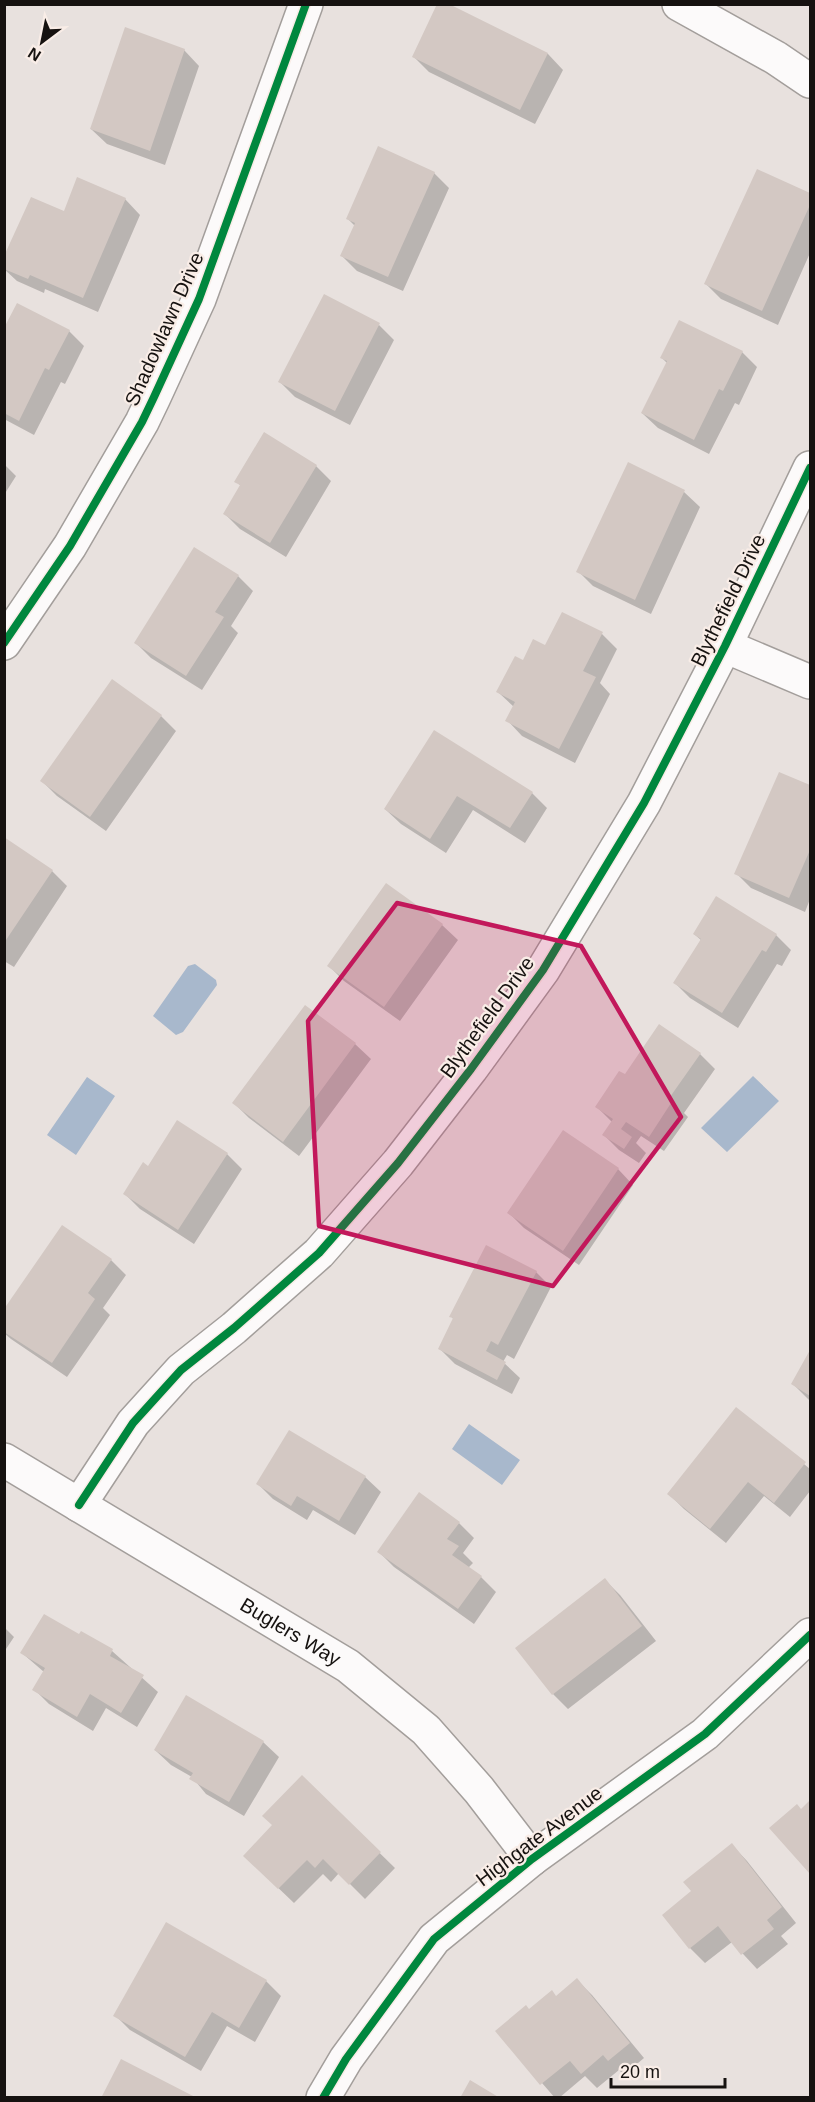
<svg xmlns="http://www.w3.org/2000/svg" width="815" height="2102" viewBox="0 0 815 2102" font-family="Arial,sans-serif">
  <style>
    .water { fill: #a8b8cc }
    .shadow { fill: #0003 }
    .building { fill: #d3c8c3 }
    .lines { fill: none; stroke-linecap: round; stroke-linejoin: round }
    .minor-casing { stroke: #a39e9b; stroke-width: 36 }
    .minor { stroke: #fcfafa; stroke-width: 33 }
    .cycleway-casing { stroke: #f9ede7; stroke-width: 11 }
    .cycleway { stroke: #00873e; stroke-width: 8 }
    .marked { fill: #c2185b; fill-opacity: 0.2; stroke: #c2185b; stroke-width: 4.5; stroke-linejoin: round }
    .labels { text-anchor: middle; stroke-width: 4.5; stroke-linejoin: round; paint-order: stroke }
    .street-label { font-size: 20px; fill: #161210; stroke: #f9ede7 }
  </style>
  <rect width="100%" height="100%" fill="#e8e1de"/>
  <path class="water" d="M 195,964 L 216,980 L 217,985 L 183,1032 L 176,1035 L 153,1016 L 188,966 Z
    M 753,1076 L 779,1101 L 727,1152 L 701,1128 Z
    M 87,1077 L 115,1096 L 76,1155 L 47,1135 Z
    M 469,1424 L 520,1460 L 502,1485 L 452,1449 Z"/>
  <path class="shadow" d="M 445,4 L 548,54 L 563,70 L 535,124 L 429,72 L 414,57 Z
    M 184,50 L 199,66 L 165,165 L 107,144 L 91,129 Z
    M 758,171 L 810,195 L 810,253 L 778,325 L 721,299 L 706,284 Z
    M 434,173 L 449,188 L 403,291 L 357,271 L 342,256 L 355,226 L 348,219 Z
    M 125,199 L 140,215 L 98,312 L 45,289 L 44,293 L 17,281 L 4,269 L 4,259 L 65,213 Z
    M 379,325 L 394,340 L 350,425 L 295,397 L 280,382 Z
    M 69,331 L 84,346 L 65,384 L 61,382 L 34,435 L 4,419 L 4,332 Z
    M 742,352 L 757,367 L 739,405 L 735,403 L 709,454 L 658,428 L 642,413 L 667,363 L 661,357 Z
    M 4,464 L 16,476 L 4,495 Z
    M 629,464 L 684,492 L 700,507 L 651,614 L 593,586 L 578,571 Z
    M 316,466 L 331,481 L 286,557 L 240,529 L 225,514 L 241,486 L 236,481 Z
    M 238,576 L 253,591 L 231,626 L 238,633 L 202,690 L 151,658 L 136,643 Z
    M 563,614 L 602,634 L 617,649 L 600,683 L 610,694 L 575,763 L 522,736 L 507,720 L 514,707 L 498,692 L 523,662 L 546,647 Z
    M 161,716 L 176,731 L 106,831 L 57,796 L 42,781 Z
    M 434,732 L 532,793 L 547,808 L 525,843 L 473,810 L 446,853 L 401,824 L 385,809 Z
    M 780,774 L 810,787 L 810,899 L 805,912 L 751,888 L 736,873 Z
    M 4,839 L 52,871 L 67,886 L 14,967 L 4,961 Z
    M 387,885 L 442,925 L 458,940 L 400,1021 L 344,981 L 329,966 Z
    M 694,934 L 776,935 L 791,950 L 782,966 L 777,964 L 738,1028 L 690,998 L 675,983 L 701,940 Z
    M 305,1007 L 355,1044 L 371,1059 L 299,1156 L 249,1118 L 234,1103 Z
    M 700,1054 L 715,1069 L 684,1113 L 688,1117 L 664,1151 L 641,1136 L 636,1143 L 646,1153 L 639,1163 L 619,1150 L 604,1135 L 612,1122 L 597,1107 L 625,1076 Z
    M 563,1132 L 618,1169 L 633,1185 L 579,1265 L 524,1228 L 509,1213 Z
    M 227,1154 L 242,1169 L 194,1244 L 140,1209 L 125,1194 L 149,1168 Z
    M 111,1260 L 126,1275 L 103,1308 L 110,1315 L 67,1377 L 11,1339 L 4,1333 L 4,1312 Z
    M 536,1272 L 551,1287 L 514,1359 L 507,1355 L 503,1362 L 520,1378 L 512,1394 L 455,1364 L 440,1349 L 454,1320 L 451,1316 Z
    M 810,1353 L 810,1401 L 793,1384 Z
    M 737,1409 L 810,1469 L 810,1491 L 790,1517 L 764,1496 L 726,1543 L 684,1509 L 669,1494 Z
    M 289,1432 L 365,1477 L 381,1492 L 355,1535 L 313,1510 L 307,1520 L 273,1499 L 258,1484 Z
    M 459,1523 L 474,1538 L 463,1553 L 473,1563 L 468,1568 L 481,1577 L 496,1592 L 474,1624 L 394,1567 L 379,1552 Z
    M 605,1580 L 620,1595 L 656,1641 L 568,1709 L 553,1694 Z
    M 4,1627 L 14,1637 L 4,1652 Z
    M 79,1636 L 112,1651 L 158,1692 L 137,1727 L 106,1708 L 93,1731 L 49,1704 L 34,1689 L 44,1672 L 22,1653 Z
    M 186,1697 L 263,1742 L 279,1757 L 244,1816 L 206,1794 L 192,1777 L 171,1765 L 155,1750 Z
    M 302,1777 L 395,1868 L 365,1899 L 339,1873 L 331,1882 L 323,1874 L 294,1903 L 245,1856 L 274,1825 Z
    M 810,1802 L 810,1872 L 771,1828 L 801,1810 Z
    M 732,1845 L 747,1861 L 796,1923 L 781,1936 L 788,1944 L 757,1969 L 732,1942 L 705,1963 L 690,1948 L 664,1915 L 694,1891 Z
    M 577,1980 L 592,1995 L 644,2058 L 624,2075 L 619,2070 L 597,2088 L 585,2076 L 559,2098 L 555,2098 L 497,2031 L 530,2011 L 557,1997 Z
    M 266,1981 L 281,1996 L 255,2042 L 227,2026 L 201,2071 L 130,2030 L 115,2015 Z"/>
  <path class="building" d="M 437,4 L 449,4 L 548,53 L 520,110 L 412,57 Z
    M 125,27 L 185,49 L 150,151 L 90,129 Z
    M 378,146 L 435,172 L 388,277 L 340,256 L 355,223 L 346,219 Z
    M 757,169 L 810,193 L 810,205 L 762,311 L 704,284 Z
    M 77,177 L 126,198 L 83,298 L 30,275 L 28,279 L 4,269 L 4,256 L 31,197 L 64,211 Z
    M 324,294 L 380,323 L 335,411 L 278,382 Z
    M 17,303 L 70,330 L 49,370 L 45,368 L 19,421 L 4,413 L 4,328 Z
    M 679,320 L 743,351 L 723,391 L 719,389 L 694,440 L 641,413 L 667,361 L 660,358 Z
    M 264,432 L 317,465 L 270,543 L 223,514 L 240,485 L 234,482 Z
    M 628,462 L 685,490 L 635,600 L 576,572 Z
    M 194,547 L 239,575 L 215,612 L 224,617 L 186,676 L 134,643 Z
    M 562,612 L 603,632 L 583,671 L 596,677 L 559,749 L 505,721 L 515,702 L 496,692 L 515,656 L 523,660 L 533,639 L 545,645 Z
    M 112,679 L 162,715 L 90,817 L 40,781 Z
    M 434,730 L 533,792 L 510,828 L 457,796 L 430,839 L 384,809 Z
    M 779,772 L 810,785 L 810,850 L 789,898 L 734,874 Z
    M 4,837 L 53,870 L 4,943 Z
    M 386,883 L 443,924 L 384,1007 L 327,966 Z
    M 716,896 L 777,934 L 766,952 L 762,950 L 722,1013 L 673,983 L 701,939 L 693,934 Z
    M 305,1005 L 356,1043 L 283,1142 L 232,1103 Z
    M 659,1024 L 701,1053 L 670,1097 L 673,1100 L 649,1137 L 626,1122 L 621,1129 L 632,1137 L 624,1149 L 602,1135 L 613,1119 L 595,1107 L 619,1071 L 625,1074 Z
    M 177,1120 L 228,1153 L 178,1230 L 123,1194 L 143,1162 L 148,1166 Z
    M 563,1130 L 619,1168 L 563,1251 L 507,1213 Z
    M 62,1225 L 112,1259 L 88,1293 L 95,1299 L 52,1363 L 4,1332 L 4,1309 Z
    M 486,1245 L 537,1271 L 498,1345 L 491,1341 L 486,1351 L 506,1362 L 497,1380 L 438,1349 L 453,1318 L 449,1317 Z
    M 810,1350 L 810,1396 L 791,1384 Z
    M 736,1407 L 806,1462 L 774,1503 L 748,1482 L 710,1529 L 667,1494 Z
    M 289,1430 L 366,1476 L 339,1521 L 297,1496 L 291,1506 L 256,1484 Z
    M 419,1492 L 460,1522 L 447,1539 L 459,1546 L 452,1555 L 482,1576 L 458,1609 L 377,1552 Z
    M 605,1578 L 642,1626 L 552,1695 L 515,1648 Z
    M 44,1614 L 79,1634 L 81,1631 L 113,1649 L 110,1656 L 144,1675 L 121,1713 L 90,1694 L 77,1717 L 32,1690 L 45,1668 L 20,1653 Z
    M 186,1695 L 264,1741 L 229,1802 L 189,1779 L 193,1773 L 154,1750 Z
    M 302,1775 L 381,1852 L 349,1885 L 323,1859 L 315,1868 L 307,1860 L 278,1889 L 243,1856 L 272,1825 L 262,1816 Z
    M 810,1800 L 810,1874 L 769,1828 L 797,1804 L 801,1809 Z
    M 732,1843 L 782,1907 L 767,1920 L 774,1929 L 741,1955 L 718,1926 L 689,1949 L 662,1915 L 691,1891 L 683,1882 Z
    M 166,1922 L 267,1980 L 239,2028 L 212,2012 L 185,2057 L 113,2016 Z
    M 577,1978 L 630,2043 L 608,2061 L 603,2055 L 581,2074 L 570,2061 L 540,2085 L 495,2031 L 526,2005 L 529,2009 L 552,1990 L 556,1996 Z
    M 121,2059 L 197,2098 L 101,2098 Z
    M 470,2080 L 500,2098 L 460,2098 Z"/>
  <g class="lines">
    <defs>
      <g id="minor">
        <path d="M 679,4 L 776,58 L 810,81"/>
        <path d="M 4,643 L 70,546 L 142,422 L 154,397 L 199,299 L 306,4"/>
        <path d="M 725,646 L 810,682"/>
        <path id="s1" d="M 4,1460 L 348,1666 L 426,1730 L 479,1790 L 532,1859"/>
        <path d="M 79,1505 L 133,1423 L 181,1370 L 234,1328 L 319,1253 L 398,1163 L 471,1069 L 543,970 L 644,803 L 725,646 L 810,468"/>
        <path d="M 323,2098 L 346,2059 L 434,1939 L 532,1859 L 705,1734 L 810,1635"/>
      </g>
    </defs>
    <use href="#minor" class="minor-casing"/>
    <use href="#minor" class="minor"/>
    <defs>
      <path id="cycleway" d="M 4,643 L 70,546 L 142,422 L 154,397 L 199,299 L 306,4
        M 79,1505 L 133,1423 L 181,1370 L 234,1328 L 319,1253 L 398,1163 L 471,1069 L 543,970 L 644,803 L 725,646 L 810,468
        M 323,2098 L 346,2059 L 434,1939 L 532,1859 L 705,1734 L 810,1635"/>
    </defs>
    <use href="#cycleway" class="cycleway-casing"/>
    <use href="#cycleway" class="cycleway"/>
  </g>
  <path class="marked" d="M 397,903 L 581,946 L 681,1117 L 553,1286 L 319,1226 L 308,1021 Z"/>
  <g class="labels">
    <g class="street-label">
      <text transform="translate(164 329) rotate(-66)" y="7">Shadowlawn Drive</text>
      <text transform="translate(728 600) rotate(-64)" y="7">Blythefield Drive</text>
      <text transform="translate(487 1017) rotate(-54)" y="7">Blythefield Drive</text>
      <text dy="7" stroke="none"><textPath href="#s1" startOffset="334">Buglers Way</textPath></text>
      <text transform="translate(539 1836) rotate(-37)" y="7">Highgate Avenue</text>
    </g>
  </g>
  <rect width="815" height="2102" fill="none" stroke="#161210" stroke-width="12"/>
  <g transform="translate(42 42) rotate(212)" stroke="#f9ede7" stroke-width="4.5" paint-order="stroke">
  <path d="M0-4.5L10 22L0 15L-10 22Z" fill="#161210"/>
  <text y="-9" font-size="16" font-weight="bold" text-anchor="middle" fill="#161210">N</text>
  </g>
  <path d="M611 2078v9h114v-9" fill="none" stroke="#161210" stroke-width="3"/>
  <text x="620" y="2078" font-size="18" fill="#161210" stroke="#f9ede7" stroke-width="4.5" paint-order="stroke">20 m</text>
</svg>
